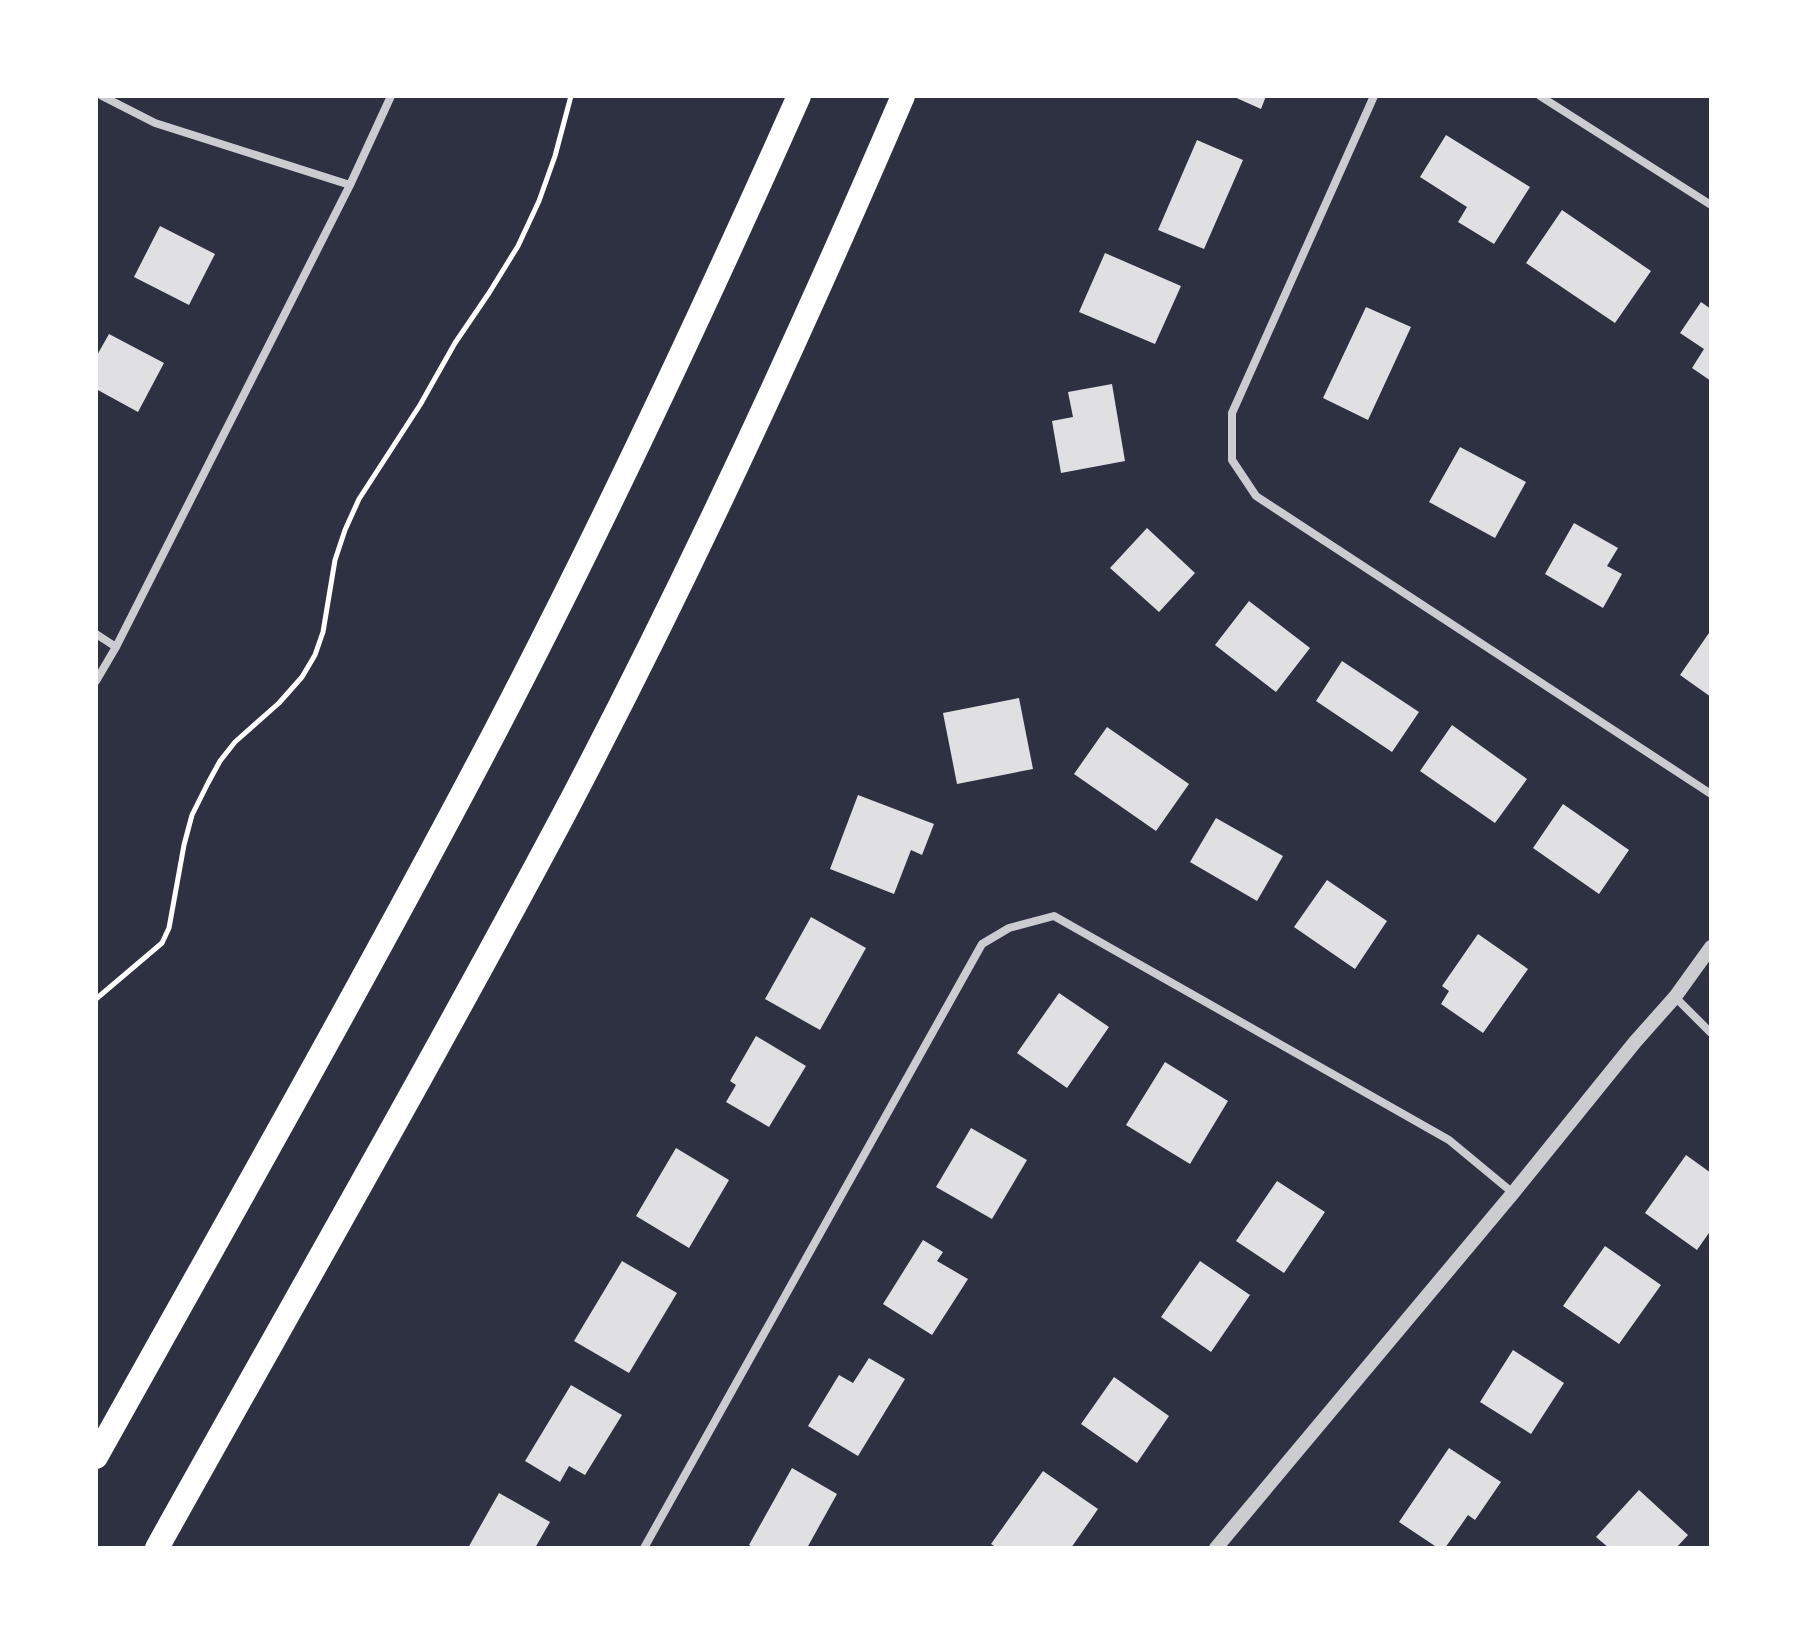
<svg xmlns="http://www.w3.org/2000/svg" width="1807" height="1644" viewBox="0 0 1807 1644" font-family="Lato,sans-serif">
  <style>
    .building { fill: #e0e0e3 }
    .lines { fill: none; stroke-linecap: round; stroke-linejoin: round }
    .path { stroke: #fff; stroke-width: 5 }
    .minor { stroke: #caccd0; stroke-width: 8 }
    .tertiary { stroke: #caccd0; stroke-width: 14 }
    .motorway { stroke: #fff; stroke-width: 24 }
  </style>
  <rect width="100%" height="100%" fill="#2d3142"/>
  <path class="building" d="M 1232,96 L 1266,96 L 1261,109 Z
    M 1446,135 L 1530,187 L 1494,244 L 1458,222 L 1467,207 L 1420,177 Z
    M 1197,140 L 1243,160 L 1204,249 L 1158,230 Z
    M 1562,210 L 1651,271 L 1615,323 L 1526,263 Z
    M 160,226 L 215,254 L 189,305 L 134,277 Z
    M 1105,253 L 1181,286 L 1155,344 L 1079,312 Z
    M 1701,302 L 1711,309 L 1711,381 L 1692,368 L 1704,349 L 1680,333 Z
    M 1366,307 L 1411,327 L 1368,420 L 1323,398 Z
    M 109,334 L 164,363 L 138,412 L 96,389 L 96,357 Z
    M 1112,384 L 1125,461 L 1061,473 L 1052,421 L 1073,417 L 1068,392 Z
    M 1460,447 L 1526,482 L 1495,538 L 1429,502 Z
    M 1574,523 L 1618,548 L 1607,566 L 1622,574 L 1603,608 L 1545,574 Z
    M 1147,528 L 1195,573 L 1159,612 L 1110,568 Z
    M 1249,601 L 1310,648 L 1276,692 L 1215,645 Z
    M 1711,630 L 1711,697 L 1680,675 Z
    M 1342,661 L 1419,712 L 1392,752 L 1316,701 Z
    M 1019,698 L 1033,769 L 957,784 L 943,713 Z
    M 1452,725 L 1527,779 L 1495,823 L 1420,771 Z
    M 1107,727 L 1189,784 L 1156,831 L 1074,774 Z
    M 858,795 L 934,824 L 922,855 L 911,850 L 894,894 L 830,869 Z
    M 1563,804 L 1629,850 L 1599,894 L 1533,848 Z
    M 1216,818 L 1283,856 L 1257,901 L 1190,862 Z
    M 1327,880 L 1387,921 L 1355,969 L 1294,927 Z
    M 811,917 L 866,948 L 820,1030 L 765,999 Z
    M 1478,934 L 1528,969 L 1483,1033 L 1441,1004 L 1449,991 L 1442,986 Z
    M 1059,993 L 1109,1027 L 1067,1088 L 1017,1053 Z
    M 756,1036 L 806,1066 L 769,1127 L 726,1102 L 736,1085 L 730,1081 Z
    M 1165,1062 L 1228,1101 L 1190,1164 L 1126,1125 Z
    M 971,1128 L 1027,1160 L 992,1219 L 936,1187 Z
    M 676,1148 L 729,1180 L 689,1248 L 636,1216 Z
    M 1686,1155 L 1711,1173 L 1711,1230 L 1697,1250 L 1645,1213 Z
    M 1277,1181 L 1325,1212 L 1284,1273 L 1236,1241 Z
    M 923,1240 L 943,1252 L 937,1261 L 968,1279 L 932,1335 L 883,1304 Z
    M 1605,1246 L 1661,1285 L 1619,1344 L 1563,1306 Z
    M 622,1261 L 677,1293 L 629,1373 L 574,1341 Z
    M 1200,1261 L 1250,1295 L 1211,1352 L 1161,1317 Z
    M 1513,1350 L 1564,1383 L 1531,1434 L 1480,1402 Z
    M 869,1358 L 905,1379 L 858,1456 L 808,1426 L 839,1375 L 853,1383 Z
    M 1114,1377 L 1169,1416 L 1137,1463 L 1081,1424 Z
    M 571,1385 L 622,1415 L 585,1475 L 569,1466 L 560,1482 L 525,1461 Z
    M 1449,1448 L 1501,1482 L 1475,1520 L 1468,1515 L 1445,1548 L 1438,1548 L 1399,1522 Z
    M 792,1468 L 837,1494 L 807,1548 L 754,1548 L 749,1545 Z
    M 1043,1471 L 1098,1509 L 1071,1548 L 997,1548 L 991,1544 Z
    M 1639,1490 L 1688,1535 L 1676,1548 L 1609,1548 L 1596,1537 Z
    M 499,1493 L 550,1522 L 535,1548 L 468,1548 Z"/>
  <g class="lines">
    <path class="path" d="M 96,999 L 162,943 L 169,928 L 184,845 L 192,815 L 208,783 L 220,761 L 235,742 L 279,703 L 302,677 L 315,655 L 323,632 L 335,560 L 345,530 L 359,499 L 420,405 L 455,343 L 489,293 L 518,246 L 539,201 L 555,156 L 571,96"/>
    <path class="minor" d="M 102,96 L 155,123 L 350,185
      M 1374,96 L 1232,413 L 1232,460 L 1256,496 L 1711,794
      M 1540,96 L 1711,205
      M 96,634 L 116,647
      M 96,681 L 116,647 L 350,185 L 391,96
      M 1675,997 L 1711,1033
      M 644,1548 L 982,944 L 1009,928 L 1054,916 L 1449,1140 L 1513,1193"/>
    <path class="tertiary" d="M 1216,1548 L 1513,1193 L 1635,1042 L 1675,997 L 1711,947"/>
    <path class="motorway" d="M 96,1457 C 231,1215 368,974 497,728 C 605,521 704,309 799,96
      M 157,1548 C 293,1304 432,1062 563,816 C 687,581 798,340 903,96"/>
  </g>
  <rect width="1807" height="1644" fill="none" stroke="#ffffff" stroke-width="196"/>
</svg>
